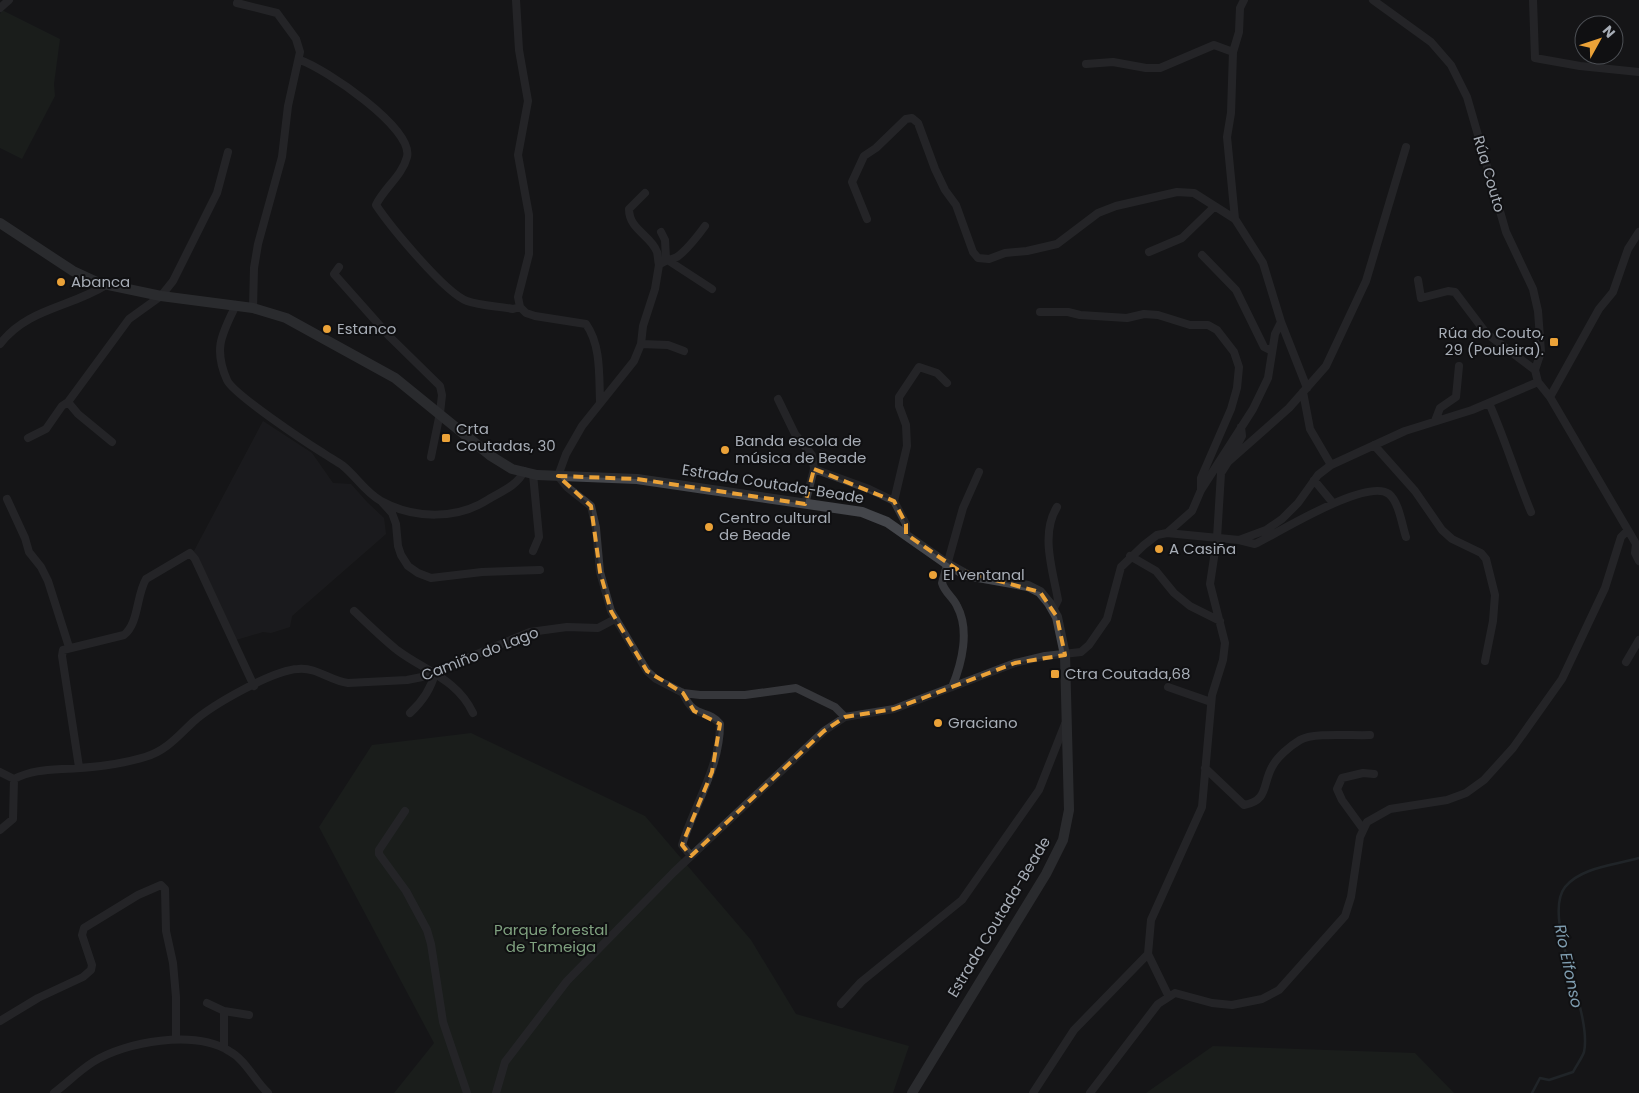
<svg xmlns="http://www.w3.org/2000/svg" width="1639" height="1093" viewBox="0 0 1639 1093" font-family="Poppins,sans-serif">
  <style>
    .built { fill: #212124 }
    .green { fill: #1f2620 }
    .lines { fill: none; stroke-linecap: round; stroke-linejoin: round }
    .stream { stroke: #2d373c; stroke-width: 2.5 }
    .street { stroke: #36373b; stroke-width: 8 }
    .secondary { stroke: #44464b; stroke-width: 10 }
    .marked { fill: none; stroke: #eba238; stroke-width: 4; stroke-dasharray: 10 6; stroke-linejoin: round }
    .poi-dot { fill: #eba238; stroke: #101012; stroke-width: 2 }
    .labels { text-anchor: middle; stroke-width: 4; stroke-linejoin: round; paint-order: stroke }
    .street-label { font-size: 15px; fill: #a7adb6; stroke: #101012 }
    .poi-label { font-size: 15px; fill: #a7adb6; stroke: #101012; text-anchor: start }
    .park-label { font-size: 15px; fill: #7fa17f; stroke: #101012 }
    .water-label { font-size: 16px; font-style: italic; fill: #7f9db0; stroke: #101012 }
  </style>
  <rect width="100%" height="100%" fill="#151517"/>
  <path class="built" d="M 263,421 L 312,453 L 333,483 L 351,484 L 367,502 L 384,518 L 386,534 L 292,616 L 290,627 L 271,633 L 263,632 L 236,640 L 194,551 Z"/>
  <path class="green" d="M 2,10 L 60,39 L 54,84 L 55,96 L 22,159 L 0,148 L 0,14 Z
    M 471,733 L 645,816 L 751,940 L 796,1014 L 909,1046 L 893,1093 L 394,1093 L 434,1043 L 319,827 L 372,745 Z
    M 1213,1046 L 1415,1053 L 1454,1093 L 1146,1093 Z"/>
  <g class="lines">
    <path class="stream" d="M 1532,1093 L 1540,1078 L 1549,1080 L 1573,1072 C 1576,1066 1582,1058 1584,1052 C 1593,1011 1541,918 1565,887 C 1581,867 1616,865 1639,858"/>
    <path class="street" d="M 516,0 L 519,50 L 528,101 L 518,155 L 529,215 L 529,254 L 518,297 L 520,307 L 526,313 L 535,316 L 586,324 C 601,345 599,375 600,401
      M 1373,0 L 1431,42 L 1451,65 L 1467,97 L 1506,232 L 1533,289 L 1538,311 L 1541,352 L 1535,370 L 1538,382 L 1550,397 L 1599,309 L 1613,292 L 1628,249 L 1639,232
      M 1533,0 L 1535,58 L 1580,66 L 1639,72
      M 237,3 L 277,13 L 296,39 L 300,52 L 288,106 L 282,157 L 258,244 L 254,268 L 253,308
      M 0,8 L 9,0
      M 300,60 C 324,68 414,128 407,157 C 402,176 384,188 376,205 C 390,226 445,293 467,301 C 481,306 498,306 513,309 L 520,307
      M 1086,64 L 1113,62 L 1146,68 L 1160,68 L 1214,45 L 1233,52
      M 645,193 L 629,209 C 629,230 651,235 657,252 C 658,256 658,261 659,265
      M 867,219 L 852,182 L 864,156 L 876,148 L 906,119 L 912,118 L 918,123 L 935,169 L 945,190 L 956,205 L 973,252 L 978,258 L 989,259 L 1005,253 L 1027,251 L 1057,244 L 1098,213 L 1116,206 L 1177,192 L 1194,193 L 1235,219 L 1263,263 L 1281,322 L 1307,388
      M 1235,219 L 1227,137 L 1231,113 L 1233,52 L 1239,32 L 1240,8 L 1244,0
      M 705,226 C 697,237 688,249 677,257 C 671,260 665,260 659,265 L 655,289 L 643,326 L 641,344 L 634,361 L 582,426 L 566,454 L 558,476 L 567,487 L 591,506 L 596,528 L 600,572 L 611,611 L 647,671 L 656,679 L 683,693 L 700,695 L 745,695 L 796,688 L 835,707 L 845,717
      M 661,232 L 665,240 L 666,259 L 712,289
      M 1149,252 L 1182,238 L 1214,207
      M 1202,255 L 1236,290 L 1264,347 L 1272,351
      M 339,267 L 334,274 L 390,337 L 440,386 L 442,395 L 440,413 L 431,457
      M 1418,280 L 1421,298 L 1448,291 L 1455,292 L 1486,333 L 1535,370
      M 236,305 C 222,334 213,348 227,380 C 233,394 307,443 323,453 C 329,457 336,461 342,465 C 356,476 365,492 381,501 C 414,519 457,520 489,499 C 501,492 518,485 524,471
      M 1040,312 L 1068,312 L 1080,315 L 1127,318 L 1144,314 L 1158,315 L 1190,325 L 1208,325 L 1217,330 L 1234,352 L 1239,367 L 1237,388 L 1231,409 L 1201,478 L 1201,490
      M 0,344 C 28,308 69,308 106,285
      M 641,344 L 668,345 L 684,351
      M 1303,392 L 1310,429 L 1331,465
      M 1550,397 L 1639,549
      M 778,399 L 795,434 L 812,455 L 814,469 L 869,489 L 894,501
      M 1489,403 C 1505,439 1516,476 1531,512
      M 1435,421 L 1440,408 L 1456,397 L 1459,366
      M 28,438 L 46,429 L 62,406 L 68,402
      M 112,442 L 78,414 L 68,402 L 129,319 L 161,296 L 173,281 L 217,193 L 228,152
      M 1374,445 L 1415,491 L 1442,530 L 1452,539 L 1481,553 L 1486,559 L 1495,595 L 1493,621 L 1485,661
      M 1230,458 L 1242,436 L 1241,427
      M 1314,480 L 1333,503
      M 7,499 L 25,538 L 29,552 L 41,567 L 48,581 L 69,647
      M 382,502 L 392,513 L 396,524 L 398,546 L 401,555 L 408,566 L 418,573 L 431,578 L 482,572 L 540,570
      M 805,504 L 814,469
      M 1167,533 L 1192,511 L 1201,490 L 1253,409 L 1268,378 L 1275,334 L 1281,322
      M 906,534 L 906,524 L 894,501 L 907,446 L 906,425 L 899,406 L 899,397 L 919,367 L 937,373 L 947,383
      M 1239,540 L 1255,544 C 1278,533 1367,477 1389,494 C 1399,502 1402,525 1406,537
      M 1636,544 L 1635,553 L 1639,561
      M 533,551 L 539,537 L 533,474
      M 1130,556 L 1156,571 L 1174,593 L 1190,606 L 1220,621
      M 1053,610 L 1058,600 C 1053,571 1040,534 1057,507
      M 354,611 C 368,624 382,638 397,650 C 425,671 457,679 473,713
      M 1626,662 L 1639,640
      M 952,687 C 962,663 970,630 957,606 C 953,597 945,593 942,583 L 963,508 L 979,472
      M 1168,687 L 1211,702
      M 683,693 C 694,720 707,708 720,724 C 720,768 694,805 682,845 L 691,856
      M 410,713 C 423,701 431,689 435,673
      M 79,767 L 62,656 L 63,650 L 124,635 C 139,623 136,596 146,579 L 190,553 L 195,559 L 254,686
      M 1205,768 L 1244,805 C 1269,800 1262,785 1272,767 C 1277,757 1290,746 1300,740 C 1313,732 1353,736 1370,735
      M 0,772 L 14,779
      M 14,779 C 30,771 44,770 62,769 C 89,768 118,765 145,757 C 166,751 178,736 193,722 C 212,705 273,670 298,669 C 317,667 330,681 348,683 L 407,680 L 422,677 L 530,632 L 567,627 L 598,628 L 615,619
      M 405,811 L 379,850 L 379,854 L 406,891 L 427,930 L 431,944 L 443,1022 L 467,1093
      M 1363,829 L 1342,800 L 1337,789 L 1342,778 L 1363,773 L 1374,774
      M 0,830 L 13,819 L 14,779
      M 1168,995 L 1148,954 L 1151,920 L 1202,807 L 1212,695 L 1223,660 L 1225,643 L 1210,584 L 1217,538 L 1221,473 L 1228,462 L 1289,408 L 1326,366 L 1366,281 L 1406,147
      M 207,1003 L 224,1011 L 249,1015
      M 841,1004 L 861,982 L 962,900 L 1039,790 L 1065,724
      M 0,1021 L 38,998 L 83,977 L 91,970 L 92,965 L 82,935 L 84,928 L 138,895 L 161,885 L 165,889 L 166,931 L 173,963 L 176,997 L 176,1039
      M 224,1048 L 224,1011
      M 54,1093 C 67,1083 79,1071 93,1062 C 126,1041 195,1030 229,1051 C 246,1060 254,1080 268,1093
      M 496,1093 L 505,1062 L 567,981 L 674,872 L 824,731 L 845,717 L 894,709 L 1015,663 L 1045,656 L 1081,652 L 1089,645 L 1107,619 L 1121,567 L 1144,545 L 1157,535 L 1167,533 L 1239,540 L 1266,530 L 1282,519 L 1298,503 L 1318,475 L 1331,465 L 1405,431 L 1472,410 L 1538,382
      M 1033,1093 L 1074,1030 L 1148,954
      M 1090,1093 L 1158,1004 L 1175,993 L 1212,1003 L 1232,1005 L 1262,999 L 1279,990 L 1345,916 L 1351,897 L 1360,837 L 1367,822 L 1390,809 L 1447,800 L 1466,793 L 1484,780 L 1513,748 L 1562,679 L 1605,588 L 1621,537 L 1628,530"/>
    <path class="secondary" d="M 0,223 L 73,271 L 99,283 L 161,296 L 253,308 L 286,318 L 395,378 L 491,456 L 512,469 L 537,475 L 637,479 L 862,512 L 887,522 L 947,564 L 967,575 L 1028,586 L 1040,592 L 1049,603 L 1057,617 L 1065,655 L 1069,810 L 1063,840 L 1046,874 L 912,1093"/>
  </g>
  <path d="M0 0H1639V1093H0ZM 814,469 L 894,501 L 906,524 L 906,534 L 958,570 L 1040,592 L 1057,617 L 1065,655 L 1015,663 L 894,709 L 845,717 L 824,731 L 691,856 L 682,845 L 712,772 L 720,724 L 694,711 L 683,693 L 647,671 L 611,611 L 600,572 L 591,506 L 558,476 L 637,479 L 805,504 Z" fill="#151517" fill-opacity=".55" fill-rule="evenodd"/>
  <path class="marked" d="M 814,469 L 894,501 L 906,524 L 906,534 L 958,570 L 1040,592 L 1057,617 L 1065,655 L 1015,663 L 894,709 L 845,717 L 824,731 L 691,856 L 682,845 L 712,772 L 720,724 L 694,711 L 683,693 L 647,671 L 611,611 L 600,572 L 591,506 L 558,476 L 637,479 L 805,504 Z"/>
  <g class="poi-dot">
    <circle cx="61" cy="282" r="5"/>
    <circle cx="327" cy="329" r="5"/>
    <rect x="1549" y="337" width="10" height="10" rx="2.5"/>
    <rect x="441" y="433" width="10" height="10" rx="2.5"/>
    <circle cx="725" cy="450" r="5"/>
    <circle cx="709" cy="527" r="5"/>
    <circle cx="1159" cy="549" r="5"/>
    <circle cx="933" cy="575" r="5"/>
    <rect x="1050" y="669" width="10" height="10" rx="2.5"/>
    <circle cx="938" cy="723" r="5"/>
  </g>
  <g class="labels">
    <g class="street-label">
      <text transform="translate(1489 174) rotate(74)" y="5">Rúa Couto</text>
      <text transform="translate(773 484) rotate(9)" y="5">Estrada Coutada-Beade</text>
      <text transform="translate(480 654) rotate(-21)" y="5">Camiño do Lago</text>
      <text transform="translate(999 917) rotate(-59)" y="5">Estrada Coutada-Beade</text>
    </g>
    <g class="poi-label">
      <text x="71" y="287">Abanca</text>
      <text x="337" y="334">Estanco</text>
      <text x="1544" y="338" text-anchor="end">Rúa do Couto,<tspan x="1544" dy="17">29 (Pouleira).</tspan></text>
      <text x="456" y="434">Crta<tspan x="456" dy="17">Coutadas, 30</tspan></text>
      <text x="735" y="446">Banda escola de<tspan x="735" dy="17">música de Beade</tspan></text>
      <text x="719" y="523">Centro cultural<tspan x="719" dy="17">de Beade</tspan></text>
      <text x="1169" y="554">A Casiña</text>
      <text x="943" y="580">El ventanal</text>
      <text x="1065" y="679">Ctra Coutada,68</text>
      <text x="948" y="728">Graciano</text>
    </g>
    <g class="park-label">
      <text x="551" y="935">Parque forestal<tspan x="551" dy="17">de Tameiga</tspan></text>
    </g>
    <g class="water-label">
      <text transform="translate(1569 966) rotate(78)" y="6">Río Eifonso</text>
    </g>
  </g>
  <g transform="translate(1599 40) rotate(50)"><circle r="24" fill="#101012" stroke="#4c4f54"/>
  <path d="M0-4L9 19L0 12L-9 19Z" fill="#eba238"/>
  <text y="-8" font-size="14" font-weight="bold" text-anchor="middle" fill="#a7adb6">N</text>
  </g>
</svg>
